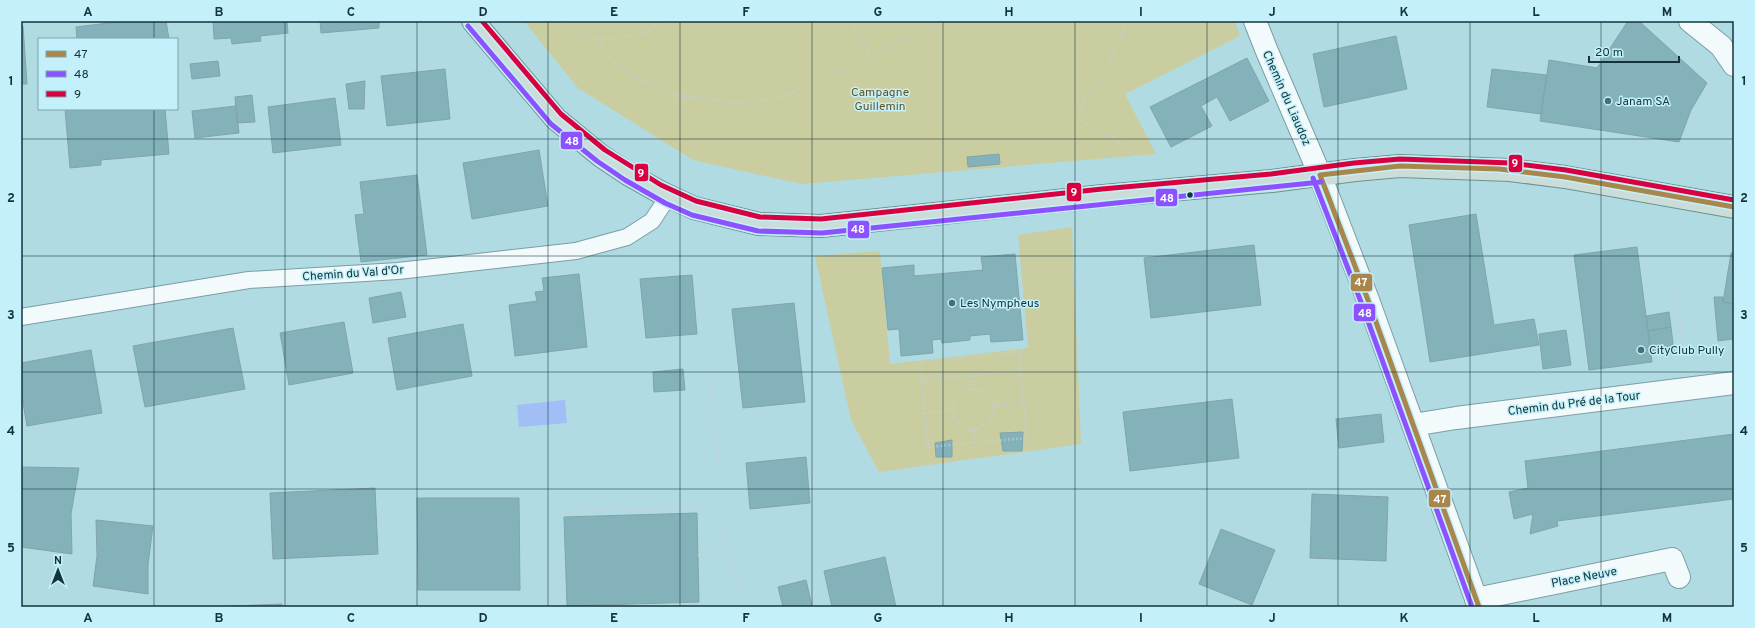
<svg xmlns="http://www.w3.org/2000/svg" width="1755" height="628" viewBox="0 0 1755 628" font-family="Overpass,sans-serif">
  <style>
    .green { fill: #cacd9f }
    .water { fill: #a2bef7 }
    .building { fill: #84b2ba; stroke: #82a4aa }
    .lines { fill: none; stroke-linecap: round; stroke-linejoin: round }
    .service-casing { stroke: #7b9ea4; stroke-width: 18 }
    .pedestrian-casing { stroke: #7b9ea4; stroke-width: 24 }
    .minor-casing { stroke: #7b9ea4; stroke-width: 24 }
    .tertiary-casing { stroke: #7b9ea4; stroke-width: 24 }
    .primary-casing { stroke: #6a948d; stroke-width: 24 }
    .path { stroke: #c5d2d5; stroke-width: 2.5; stroke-dasharray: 1 3; stroke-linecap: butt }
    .service { stroke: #f3fafb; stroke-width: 16 }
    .pedestrian { stroke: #f3fafb; stroke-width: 22 }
    .minor { stroke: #f3fafb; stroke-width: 22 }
    .tertiary { stroke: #f3fafb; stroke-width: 22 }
    .primary { stroke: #cbddd9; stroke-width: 22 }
    .bus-1-casing { stroke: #c3f0fa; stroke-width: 8 }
    .bus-2-casing { stroke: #c3f0fa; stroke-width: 8 }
    .bus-3-casing { stroke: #c3f0fa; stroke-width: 8 }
    .bus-1 { stroke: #a9874c; stroke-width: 5 }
    .bus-2 { stroke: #8c52ff; stroke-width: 5 }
    .bus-3 { stroke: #d8003f; stroke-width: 5 }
    .grid { fill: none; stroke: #13343a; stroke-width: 1; stroke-opacity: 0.55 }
    .poi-dot { fill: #4a6e75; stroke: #c3f0fa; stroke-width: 1.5 }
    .bus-dot { fill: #13343a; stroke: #c3f0fa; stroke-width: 1.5 }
    .labels { text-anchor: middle; stroke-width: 3; stroke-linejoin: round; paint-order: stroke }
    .park-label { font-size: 12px; fill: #645425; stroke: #c3f0fa }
    .street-label { font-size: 12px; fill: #13343a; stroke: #c3f0fa }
    .poi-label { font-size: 12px; fill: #13343a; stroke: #c3f0fa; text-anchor: start }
    .line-badge { stroke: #c3f0fa; stroke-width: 1.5 }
    .badge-label { font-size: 11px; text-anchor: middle; font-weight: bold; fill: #fff }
    .neatline { fill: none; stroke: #13343a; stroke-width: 1.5 }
    .grid-label { font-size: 13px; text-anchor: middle; font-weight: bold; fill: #13343a }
  </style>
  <rect width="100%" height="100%" fill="#b0dbe3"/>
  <path class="green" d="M 524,21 L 1235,21 L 1240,36 L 1125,94 L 1156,154 L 802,184 L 693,160 L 578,88 Z
    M 1072,227 L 1081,444 L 879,472 L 851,420 L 815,256 L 880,251 L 890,364 L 1028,348 L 1018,235 Z"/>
  <path class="water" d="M 565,400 L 567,423 L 519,427 L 517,405 Z"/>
  <path class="building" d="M 124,21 L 166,21 L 169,39 L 77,39 L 76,27 Z
    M 213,21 L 287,21 L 288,33 L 260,36 L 261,41 L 232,44 L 231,38 L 214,39 Z
    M 320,21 L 379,21 L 379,28 L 321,33 Z
    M 1628,21 L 1639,21 L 1707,83 L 1691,110 L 1679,142 L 1540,121 L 1549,60 L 1597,68 Z
    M 23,26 L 27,84 L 21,84 L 21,27 Z
    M 1396,36 L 1407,89 L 1324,107 L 1313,54 Z
    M 1247,58 L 1269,101 L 1230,121 L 1217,97 L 1201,106 L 1212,126 L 1171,147 L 1150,107 Z
    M 218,61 L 220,76 L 192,79 L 190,64 Z
    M 445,69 L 450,119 L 387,126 L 381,76 Z
    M 1492,69 L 1547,75 L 1541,114 L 1487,107 Z
    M 365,81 L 364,109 L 349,109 L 346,84 Z
    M 252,95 L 255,122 L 237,123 L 235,97 Z
    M 335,98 L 341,145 L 273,153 L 268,107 Z
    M 236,106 L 239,133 L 195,138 L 192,111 Z
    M 65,109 L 165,109 L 169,154 L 101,160 L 101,165 L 70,168 Z
    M 539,150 L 548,206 L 472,219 L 463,163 Z
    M 999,154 L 1000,164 L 968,167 L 967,157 Z
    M 417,175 L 427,255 L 361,262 L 355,215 L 364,214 L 360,182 Z
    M 1476,214 L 1494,325 L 1534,319 L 1539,345 L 1430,362 L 1409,225 Z
    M 1254,245 L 1261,305 L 1151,318 L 1144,258 Z
    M 1637,247 L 1652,362 L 1589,370 L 1574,255 Z
    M 1731,253 L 1734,253 L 1734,304 L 1723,302 Z
    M 1015,254 L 1023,340 L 991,342 L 990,334 L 970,336 L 970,340 L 942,343 L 941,339 L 932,340 L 933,353 L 901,356 L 899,329 L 888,330 L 882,268 L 914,265 L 914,276 L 983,270 L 981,257 Z
    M 579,274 L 587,347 L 515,356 L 509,305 L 537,301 L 535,292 L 544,291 L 542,278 Z
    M 692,275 L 697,334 L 646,338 L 640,279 Z
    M 401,292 L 406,317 L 373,323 L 369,298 Z
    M 1714,297 L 1723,297 L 1723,302 L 1734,304 L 1734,339 L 1718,341 Z
    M 794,303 L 805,402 L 743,408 L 732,309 Z
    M 1669,312 L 1671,327 L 1648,331 L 1646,316 Z
    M 344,322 L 353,373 L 289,385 L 280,333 Z
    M 463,324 L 472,376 L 397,390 L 388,338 Z
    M 1671,327 L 1674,352 L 1651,355 L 1648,331 Z
    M 233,328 L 245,389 L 145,407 L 133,346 Z
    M 1566,330 L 1571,365 L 1543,369 L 1539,334 Z
    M 91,350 L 102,413 L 27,426 L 21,391 L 21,363 Z
    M 683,369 L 685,390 L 654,392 L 653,372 Z
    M 1232,399 L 1239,458 L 1130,471 L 1123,412 Z
    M 1381,414 L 1384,442 L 1339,448 L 1336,419 Z
    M 1023,432 L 1022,451 L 1003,451 L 1000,433 Z
    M 1734,434 L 1734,499 L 1557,521 L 1558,526 L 1530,534 L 1533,514 L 1514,519 L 1509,492 L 1528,488 L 1525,461 Z
    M 952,440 L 952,457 L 936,457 L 935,443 Z
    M 806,457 L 810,503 L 750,509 L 746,463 Z
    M 21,467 L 79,468 L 71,514 L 72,554 L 21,547 Z
    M 375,488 L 378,554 L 273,559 L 270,493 Z
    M 1312,494 L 1388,497 L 1386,561 L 1310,558 Z
    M 417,498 L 519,498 L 520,590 L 418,590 Z
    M 697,513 L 699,602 L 567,606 L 564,517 Z
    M 96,520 L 153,526 L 148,565 L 148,594 L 93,586 L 97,556 Z
    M 1221,529 L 1275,550 L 1252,605 L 1199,584 Z
    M 885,557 L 896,607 L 832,607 L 824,571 Z
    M 806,580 L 812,606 L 783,607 L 778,587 Z
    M 282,604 L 282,607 L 208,607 Z"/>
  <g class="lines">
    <defs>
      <path id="service" d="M 21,317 L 249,280 L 398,271 L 576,251 L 627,237 L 652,221 L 668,197"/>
      <path id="pedestrian" d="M 1476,599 L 1672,559 L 1679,577"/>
      <path id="minor" d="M 1255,21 L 1266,49 L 1320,175
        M 1690,21 L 1721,46 L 1734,65
        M 1413,425 L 1456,418 L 1734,383"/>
      <path id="tertiary" d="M 1320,175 L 1368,300 L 1479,607"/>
      <path id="primary" d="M 473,21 L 556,119 L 601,156 L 628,174 L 658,191 L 694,208 L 759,224 L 821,226 L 1103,196 L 1272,181 L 1355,170 L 1400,166 L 1510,170 L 1565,177 L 1734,207"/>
    </defs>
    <use href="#service" class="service-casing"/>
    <use href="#pedestrian" class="pedestrian-casing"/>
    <use href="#minor" class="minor-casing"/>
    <use href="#tertiary" class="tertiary-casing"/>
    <use href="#primary" class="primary-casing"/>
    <path class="path" d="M 567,21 L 584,35 L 599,40 L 644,33 L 668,21
      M 637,21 L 644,33
      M 852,21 L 870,55 L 949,21
      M 1126,21 C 1119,39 1113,59 1103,75 C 1093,91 1079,100 1079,120 L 1126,146 L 1136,161
      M 599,40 L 606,55 L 639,80 L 676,95 L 738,103 L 777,98 L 809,85 L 870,55
      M 1667,227 L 1685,363
      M 699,253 L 719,469
      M 1019,352 L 1027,438 L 928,447 L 920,361 Z
      M 970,376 L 971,388
      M 922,380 L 1021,371
      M 971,388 L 987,392 L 994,406 L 991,422 L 974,430 L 960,426 L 952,410 L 957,395 Z
      M 994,406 L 1024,404
      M 925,413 L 952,410
      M 974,430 L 975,443
      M 698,555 L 729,554 L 745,607
      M 1734,556 L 1720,553 L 1714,556 L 1714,561 L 1734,576
      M 554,562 L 552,521 L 554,515 L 559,512 L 701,508 C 719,514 723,538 729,554
      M 1700,593 L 1711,602 L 1714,607
      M 549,607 L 549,581 L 552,581 L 552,562 L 566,562"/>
    <use href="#service" class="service"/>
    <use href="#pedestrian" class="pedestrian"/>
    <use href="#minor" class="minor"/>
    <use href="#tertiary" class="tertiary"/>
    <use href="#primary" class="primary"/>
    <defs>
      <path id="bus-1" d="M 1320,175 L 1368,300 L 1479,607
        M 1320,175 L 1400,166 L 1499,169 L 1565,177 L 1734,207"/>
      <path id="bus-2" d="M 468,26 L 551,124 L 597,161 L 625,180 L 665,203 L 692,215 L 758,231 L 822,233 L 1321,182
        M 1313,178 L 1361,302 L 1472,607"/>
      <path id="bus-3" d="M 482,21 L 561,114 L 605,150 L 661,185 L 696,201 L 760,217 L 821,219 L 1102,189 L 1271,174 L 1354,163 L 1400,159 L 1511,163 L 1566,170 L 1734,200"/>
    </defs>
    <use href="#bus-1" class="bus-1-casing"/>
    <use href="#bus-2" class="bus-2-casing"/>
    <use href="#bus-3" class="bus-3-casing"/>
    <use href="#bus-1" class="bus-1"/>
    <use href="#bus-2" class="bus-2"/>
    <use href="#bus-3" class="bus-3"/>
  </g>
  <path class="grid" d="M 154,21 L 154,39M 285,21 L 285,607M 417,21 L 417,607M 548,21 L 548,607M 680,21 L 680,607M 812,21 L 812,607M 943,21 L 943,607M 1075,21 L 1075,607M 1207,21 L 1207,607M 1338,21 L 1338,607M 1470,21 L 1470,607M 1601,21 L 1601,607M 154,109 L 154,607M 21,139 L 1734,139M 21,256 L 1734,256M 21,372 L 1734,372M 21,489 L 1734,489"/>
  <g class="poi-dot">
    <circle cx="1608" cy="101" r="4"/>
    <circle cx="952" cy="303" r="4"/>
    <circle cx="1641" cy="350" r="4"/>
  </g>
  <circle class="bus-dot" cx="1190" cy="195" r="3.5"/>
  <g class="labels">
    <g class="park-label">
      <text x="880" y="96">Campagne<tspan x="880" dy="14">Guillemin</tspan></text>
    </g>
    <g class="street-label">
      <text transform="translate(1287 98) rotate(66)" y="4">Chemin du Liaudoz</text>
      <text transform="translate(353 273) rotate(-4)" y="4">Chemin du Val d'Or</text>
      <text transform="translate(1574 403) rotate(-7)" y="4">Chemin du Pré de la Tour</text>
      <text transform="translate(1584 577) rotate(-11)" y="4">Place Neuve</text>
    </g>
    <g class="poi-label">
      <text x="1616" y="105">Janam SA</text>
      <text x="960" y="307">Les Nympheus</text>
      <text x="1649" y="354">CityClub Pully</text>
    </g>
  </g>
  <g class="line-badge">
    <rect x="560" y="131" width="23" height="19" rx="4" fill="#8c52ff"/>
    <rect x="1508" y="154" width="15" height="19" rx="4" fill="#d8003f"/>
    <rect x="634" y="163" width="15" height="19" rx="4" fill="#d8003f"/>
    <rect x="1066" y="182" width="16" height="20" rx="4" fill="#d8003f"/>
    <rect x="1155" y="188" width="23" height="19" rx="4" fill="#8c52ff"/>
    <rect x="847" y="220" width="23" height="19" rx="4" fill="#8c52ff"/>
    <rect x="1350" y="273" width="23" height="19" rx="4" fill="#a9874c"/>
    <rect x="1353" y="303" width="23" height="19" rx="4" fill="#8c52ff"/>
    <rect x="1428" y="489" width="23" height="19" rx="4" fill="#a9874c"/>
  </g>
  <g class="badge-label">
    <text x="572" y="145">48</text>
    <text x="1515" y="167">9</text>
    <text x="641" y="177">9</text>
    <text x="1074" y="196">9</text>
    <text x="1167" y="202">48</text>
    <text x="858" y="233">48</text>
    <text x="1361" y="286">47</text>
    <text x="1365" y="317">48</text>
    <text x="1440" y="503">47</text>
  </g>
  <rect width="1755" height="628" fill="none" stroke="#c3f0fa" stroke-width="44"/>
  <rect x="38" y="38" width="140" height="72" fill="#c3f0fa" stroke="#7da5ad"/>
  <rect x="46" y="51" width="20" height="6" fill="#a9874c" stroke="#7da5ad"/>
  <text x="74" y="58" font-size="12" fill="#13343a">47</text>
  <rect x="46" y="71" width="20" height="6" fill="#8c52ff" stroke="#7da5ad"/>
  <text x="74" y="78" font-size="12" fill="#13343a">48</text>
  <rect x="46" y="91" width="20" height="6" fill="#d8003f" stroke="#7da5ad"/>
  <text x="74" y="98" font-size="12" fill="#13343a">9</text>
  <g transform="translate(58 570)" stroke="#c3f0fa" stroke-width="3" paint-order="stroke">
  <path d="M0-3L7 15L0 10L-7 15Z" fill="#13343a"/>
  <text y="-6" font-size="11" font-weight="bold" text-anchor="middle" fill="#13343a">N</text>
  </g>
  <path d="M1589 56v6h90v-6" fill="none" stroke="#13343a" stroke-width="2"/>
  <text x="1595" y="56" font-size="12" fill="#13343a" stroke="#c3f0fa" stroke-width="3" paint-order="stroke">20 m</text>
  <rect x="22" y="22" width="1711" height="584" class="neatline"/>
  <g class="grid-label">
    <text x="88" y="16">A</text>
    <text x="219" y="16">B</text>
    <text x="351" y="16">C</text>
    <text x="483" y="16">D</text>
    <text x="614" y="16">E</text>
    <text x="746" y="16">F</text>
    <text x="878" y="16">G</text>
    <text x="1009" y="16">H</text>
    <text x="1141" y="16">I</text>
    <text x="1272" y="16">J</text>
    <text x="1404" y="16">K</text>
    <text x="1536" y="16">L</text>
    <text x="1667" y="16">M</text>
    <text x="11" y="85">1</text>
    <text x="1744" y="85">1</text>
    <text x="11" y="202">2</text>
    <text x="1744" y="202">2</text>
    <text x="11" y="319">3</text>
    <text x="1744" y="319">3</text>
    <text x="11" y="435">4</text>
    <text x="1744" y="435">4</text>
    <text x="11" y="552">5</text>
    <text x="1744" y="552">5</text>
    <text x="88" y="622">A</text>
    <text x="219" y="622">B</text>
    <text x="351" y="622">C</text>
    <text x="483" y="622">D</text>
    <text x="614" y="622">E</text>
    <text x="746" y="622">F</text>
    <text x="878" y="622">G</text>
    <text x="1009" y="622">H</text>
    <text x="1141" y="622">I</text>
    <text x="1272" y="622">J</text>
    <text x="1404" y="622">K</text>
    <text x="1536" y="622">L</text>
    <text x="1667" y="622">M</text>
  </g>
</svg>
